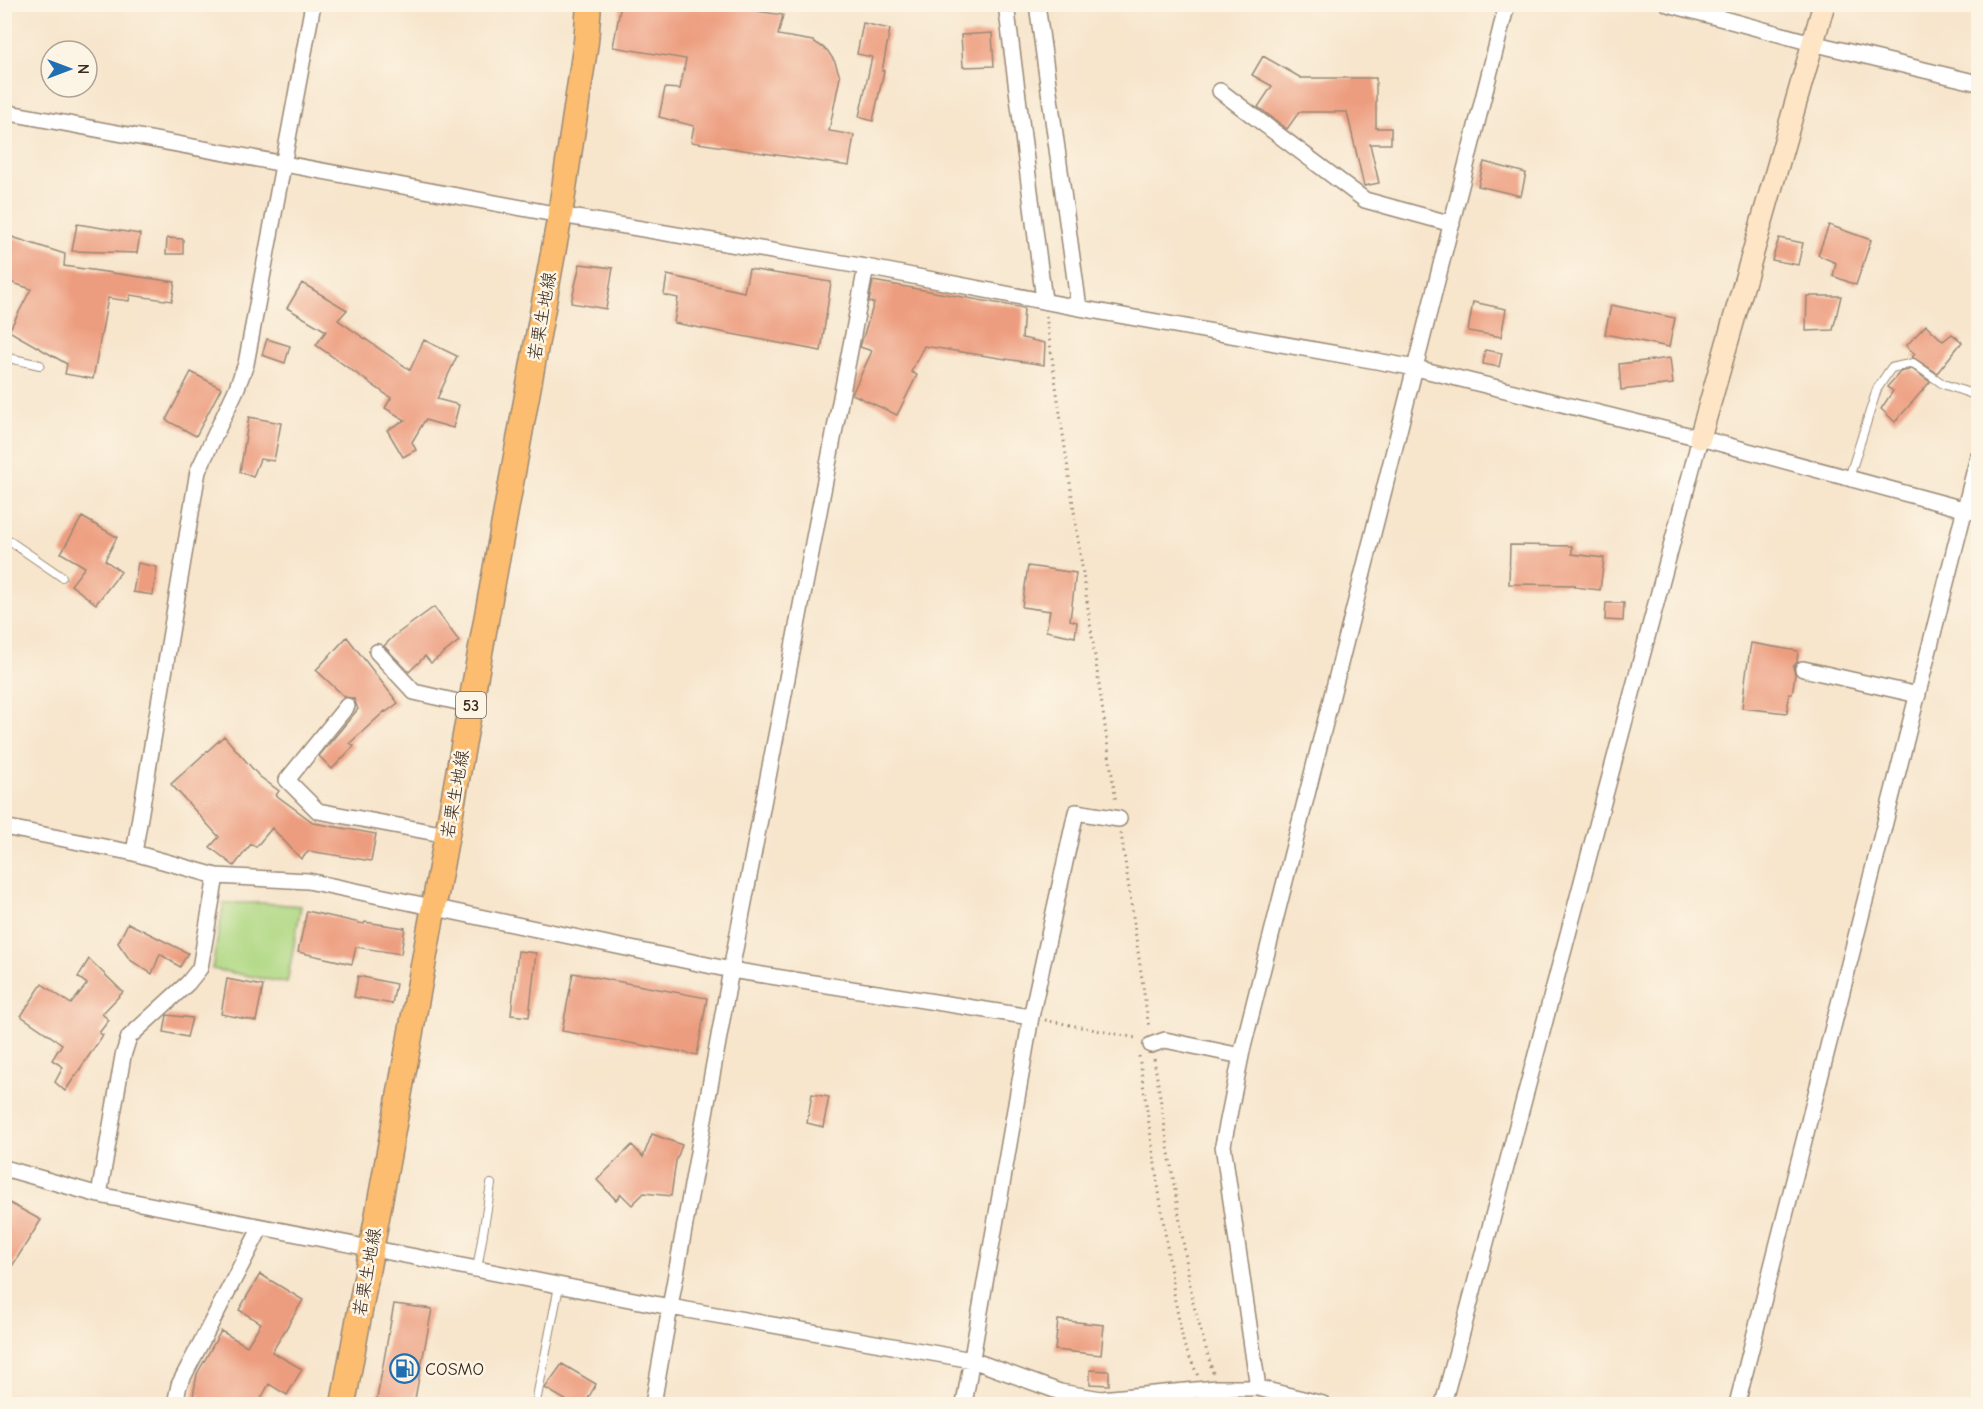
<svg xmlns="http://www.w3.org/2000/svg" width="1983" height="1409" viewBox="0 0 1983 1409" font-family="'Comic Neue','Klee One',sans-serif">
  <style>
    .green { fill: #afd883; stroke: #758150; stroke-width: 1.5 }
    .building { fill: #ed9d7f }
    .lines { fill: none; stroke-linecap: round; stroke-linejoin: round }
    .lane-casing { stroke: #998875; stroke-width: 10 }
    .street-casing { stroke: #998875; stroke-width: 18 }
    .secondary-casing { stroke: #998875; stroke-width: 24 }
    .primary-casing { stroke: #998875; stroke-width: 27 }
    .path { stroke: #998875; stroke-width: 3; stroke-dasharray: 1.5 4.5; stroke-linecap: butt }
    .lane { stroke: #fff; stroke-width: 8 }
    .street { stroke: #fff; stroke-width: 15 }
    .secondary { stroke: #fee5c5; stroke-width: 21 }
    .primary { stroke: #fcbd6f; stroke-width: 24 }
    .labels { text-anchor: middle; stroke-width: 5; stroke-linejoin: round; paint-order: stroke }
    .shield { fill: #fcf5e5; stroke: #75675a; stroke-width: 1.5 }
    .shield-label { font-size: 16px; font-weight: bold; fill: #3b2a1e }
    .street-label { font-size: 18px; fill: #3b2a1e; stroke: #fcf5e5 }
    .poi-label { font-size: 18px; fill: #3b2a1e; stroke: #fcf5e5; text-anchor: start }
  </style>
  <rect width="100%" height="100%" fill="#fcf5e5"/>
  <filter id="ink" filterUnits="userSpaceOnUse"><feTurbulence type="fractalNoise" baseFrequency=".0167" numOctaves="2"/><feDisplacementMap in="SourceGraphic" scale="12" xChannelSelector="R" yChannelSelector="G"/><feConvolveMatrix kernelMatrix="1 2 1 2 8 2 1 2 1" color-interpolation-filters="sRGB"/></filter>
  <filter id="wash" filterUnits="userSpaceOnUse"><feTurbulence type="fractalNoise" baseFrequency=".008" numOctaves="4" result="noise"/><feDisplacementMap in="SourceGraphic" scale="24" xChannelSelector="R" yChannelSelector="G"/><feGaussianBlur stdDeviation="1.35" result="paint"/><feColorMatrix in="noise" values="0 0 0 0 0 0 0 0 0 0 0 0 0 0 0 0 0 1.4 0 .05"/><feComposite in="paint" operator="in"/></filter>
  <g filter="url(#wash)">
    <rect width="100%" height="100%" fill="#f7e5cc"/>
    <path class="green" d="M 224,903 L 263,903 L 301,906 L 287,983 L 212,969 Z"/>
    <g id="blocks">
      <path class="building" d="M 621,4 L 711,4 L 783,15 L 778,35 L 813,41 L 827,50 L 835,62 L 840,77 L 829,131 L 854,135 L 849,166 L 691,142 L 694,126 L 659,117 L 665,88 L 680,89 L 686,59 L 613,47 Z
        M 863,23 L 890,29 L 882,71 L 884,71 L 873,121 L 859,117 L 872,57 L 857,54 Z
        M 992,33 L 994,66 L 963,67 L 961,35 Z
        M 1263,56 L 1301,78 L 1376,78 L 1376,128 L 1391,128 L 1391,144 L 1370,144 L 1379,183 L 1364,186 L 1347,112 L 1299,112 L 1287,129 L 1258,107 L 1272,86 L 1252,75 Z
        M 1484,162 L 1526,173 L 1521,196 L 1478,186 Z
        M 77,224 L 140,234 L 137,253 L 72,251 Z
        M 1829,225 L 1871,240 L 1856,285 L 1833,276 L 1836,263 L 1818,255 Z
        M 12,237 L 65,254 L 64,266 L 175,282 L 172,301 L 130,295 L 129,301 L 108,298 L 93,379 L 65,374 L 67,364 L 9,331 L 31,289 L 4,280 L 4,259 Z
        M 167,238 L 183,239 L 183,254 L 166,254 Z
        M 1779,238 L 1803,243 L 1798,265 L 1772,260 Z
        M 580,264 L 613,268 L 606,309 L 571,303 Z
        M 749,269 L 831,282 L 821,351 L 674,323 L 678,298 L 664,295 L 667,275 L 744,292 Z
        M 873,281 L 1024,308 L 1022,338 L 1045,343 L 1044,365 L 924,346 L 911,372 L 917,375 L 897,415 L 852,394 L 872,351 L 860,347 L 874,303 L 869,302 Z
        M 302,283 L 347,310 L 338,320 L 410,370 L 424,340 L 457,356 L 437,399 L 459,405 L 453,428 L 425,420 L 412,442 L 416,450 L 403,457 L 387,430 L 405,420 L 385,408 L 391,398 L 316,345 L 326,331 L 287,308 Z
        M 1807,296 L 1841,296 L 1833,330 L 1806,331 Z
        M 1473,302 L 1506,309 L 1501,337 L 1468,331 Z
        M 1611,305 L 1675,318 L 1669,347 L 1605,334 Z
        M 1926,325 L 1943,341 L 1952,334 L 1962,342 L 1937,373 L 1912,357 L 1915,354 L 1906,346 Z
        M 267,339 L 290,346 L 285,363 L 262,355 Z
        M 1485,350 L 1502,353 L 1499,367 L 1483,364 Z
        M 1670,358 L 1673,384 L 1621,390 L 1619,364 Z
        M 1912,369 L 1930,382 L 1895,422 L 1881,409 L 1893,391 L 1887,387 L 1900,372 Z
        M 191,372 L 221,388 L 196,436 L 166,420 Z
        M 249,417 L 281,423 L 274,461 L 260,459 L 253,477 L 240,472 Z
        M 82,517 L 117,537 L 105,560 L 121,572 L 96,604 L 71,585 L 85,567 L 61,553 Z
        M 1510,545 L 1572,546 L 1572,554 L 1604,558 L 1600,590 L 1574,587 L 1575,585 L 1509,584 Z
        M 138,563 L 157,567 L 153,595 L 133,592 Z
        M 1028,566 L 1076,573 L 1070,620 L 1077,622 L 1075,637 L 1046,631 L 1050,611 L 1022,607 Z
        M 1606,603 L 1624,603 L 1623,621 L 1605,620 Z
        M 434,607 L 459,641 L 431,663 L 425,656 L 409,672 L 384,646 L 394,636 Z
        M 347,637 L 398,703 L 386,712 L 385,711 L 350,743 L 354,746 L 332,769 L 319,756 L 358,709 L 354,699 L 345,697 L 316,670 Z
        M 1751,643 L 1798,651 L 1797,662 L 1793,667 L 1795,674 L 1792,694 L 1789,694 L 1787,713 L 1742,708 L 1746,674 Z
        M 224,736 L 259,776 L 279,791 L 276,795 L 314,823 L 376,834 L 371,861 L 309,851 L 301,859 L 272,828 L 256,847 L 251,844 L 234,866 L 210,847 L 219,837 L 171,784 Z
        M 307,911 L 364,924 L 365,922 L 405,928 L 401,954 L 356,947 L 352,964 L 298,952 Z
        M 128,923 L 188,953 L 180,967 L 160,954 L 152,974 L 130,960 L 118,943 Z
        M 518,951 L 536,953 L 529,1017 L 511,1015 Z
        M 89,959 L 123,992 L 102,1014 L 109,1020 L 99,1033 L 103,1035 L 65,1091 L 55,1082 L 63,1067 L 52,1060 L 62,1044 L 21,1016 L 42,984 L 71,1004 L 87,984 L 78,977 Z
        M 573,973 L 707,998 L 697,1055 L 562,1031 Z
        M 358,976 L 396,984 L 392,1004 L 354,997 Z
        M 227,979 L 263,986 L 256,1021 L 221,1014 Z
        M 167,1015 L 192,1018 L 187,1037 L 164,1032 Z
        M 812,1094 L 829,1097 L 823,1127 L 807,1123 Z
        M 652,1134 L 682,1145 L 676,1161 L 671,1196 L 644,1193 L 632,1205 L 621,1194 L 616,1200 L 597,1180 L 632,1145 L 643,1157 Z
        M 4,1200 L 41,1220 L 4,1279 Z
        M 260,1274 L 303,1300 L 272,1352 L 302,1369 L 287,1395 L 269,1384 L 258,1404 L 237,1404 L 193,1396 L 197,1374 L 221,1331 L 247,1346 L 261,1323 L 239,1310 Z
        M 394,1304 L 432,1309 L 414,1404 L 376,1404 Z
        M 1058,1320 L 1104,1325 L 1101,1355 L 1055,1350 Z
        M 562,1364 L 596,1384 L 585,1404 L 572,1404 L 545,1388 Z
        M 1090,1370 L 1109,1371 L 1109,1385 L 1090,1384 Z"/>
    </g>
  </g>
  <g filter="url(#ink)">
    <use href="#blocks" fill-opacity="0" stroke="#998875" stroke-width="1.5"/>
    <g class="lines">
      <defs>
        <path id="lane" d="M 4,357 L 40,365
          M 1849,478 L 1877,389 L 1891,368 L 1913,363 L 1943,384 L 1978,396
          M 4,541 L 11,542 L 62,577
          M 477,1270 L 491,1184
          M 537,1397 L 559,1286"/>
        <path id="street" d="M 1006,4 L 1044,300
          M 1037,4 L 1079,308
          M 1668,4 L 1812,43 L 1978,83
          M 1220,91 L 1365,200 L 1452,224
          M 4,112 L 560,215 L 866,267 L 1079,308 L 1416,368 L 1700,438 L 1978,513
          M 866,267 L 731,970 L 670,1307 L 972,1360 L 1060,1392 L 1101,1399 L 1217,1388 L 1258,1388 L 1323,1404
          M 377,652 L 414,692 L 471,705
          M 1803,669 L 1918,695
          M 347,706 L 287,780 L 318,811 L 447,835
          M 4,827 L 134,853 L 216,876 L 308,881 L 731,970 L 1031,1017
          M 134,853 L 198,471 L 236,390 L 246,364 L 313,4
          M 1151,1045 L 1165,1040 L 1241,1056
          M 4,1168 L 99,1195 L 670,1307 L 653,1404
          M 99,1195 L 123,1056 L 129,1037 L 188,983 L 200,968 L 216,876
          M 1217,1388 L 1226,1404
          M 1258,1388 L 1223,1145 L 1242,1051 L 1507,4
          M 175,1404 L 179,1385 L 261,1227
          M 964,1404 L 1031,1017 L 1076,812 L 1119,819
          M 1443,1404 L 1700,438
          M 1737,1404 L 1978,457"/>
        <path id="secondary" d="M 1700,438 L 1824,4"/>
        <path id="primary" d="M 343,1404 L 560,215 L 586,42 L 589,4"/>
      </defs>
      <use href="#lane" class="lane-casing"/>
      <use href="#street" class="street-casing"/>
      <use href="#secondary" class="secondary-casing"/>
      <use href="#primary" class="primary-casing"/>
      <path class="path" d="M 1046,316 L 1116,803
        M 1121,833 L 1149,1028
        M 1045,1020 L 1136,1038 L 1136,1040
        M 1139,1056 L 1175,1300 L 1184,1345 L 1198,1376
        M 1154,1059 L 1193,1303 L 1213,1373"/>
      <use href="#lane" class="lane"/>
      <use href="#street" class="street"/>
      <use href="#secondary" class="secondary"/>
      <use href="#primary" class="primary"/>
    </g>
  </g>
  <defs>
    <symbol id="fuel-ring" viewBox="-11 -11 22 22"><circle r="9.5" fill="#fcf5e5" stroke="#1f6fb2" stroke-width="1.5"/><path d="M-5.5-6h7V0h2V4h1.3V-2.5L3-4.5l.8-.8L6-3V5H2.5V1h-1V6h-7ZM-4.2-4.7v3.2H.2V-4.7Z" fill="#1f6fb2"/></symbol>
  </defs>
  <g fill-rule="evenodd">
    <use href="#fuel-ring" x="388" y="1352" width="33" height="33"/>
  </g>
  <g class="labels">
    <rect class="shield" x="456" y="692" width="30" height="26" rx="4.5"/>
    <g class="shield-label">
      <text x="471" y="711">53</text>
    </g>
    <g class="street-label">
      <text transform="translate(542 316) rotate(-80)" y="6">若栗生地線</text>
      <text transform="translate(455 794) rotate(-80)" y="6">若栗生地線</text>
      <text transform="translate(367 1272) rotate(-80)" y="6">若栗生地線</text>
    </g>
    <g class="poi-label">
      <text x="425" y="1375">COSMO</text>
    </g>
  </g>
  <rect width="1983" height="1409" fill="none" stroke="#fcf5e5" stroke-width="24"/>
  <g transform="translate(69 69) rotate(90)"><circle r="28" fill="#fcf5e5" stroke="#afa495" stroke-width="1.5"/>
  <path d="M0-4.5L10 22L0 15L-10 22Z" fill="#1f6fb2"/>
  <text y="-9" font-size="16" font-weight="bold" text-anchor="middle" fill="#3b2a1e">N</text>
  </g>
</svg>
